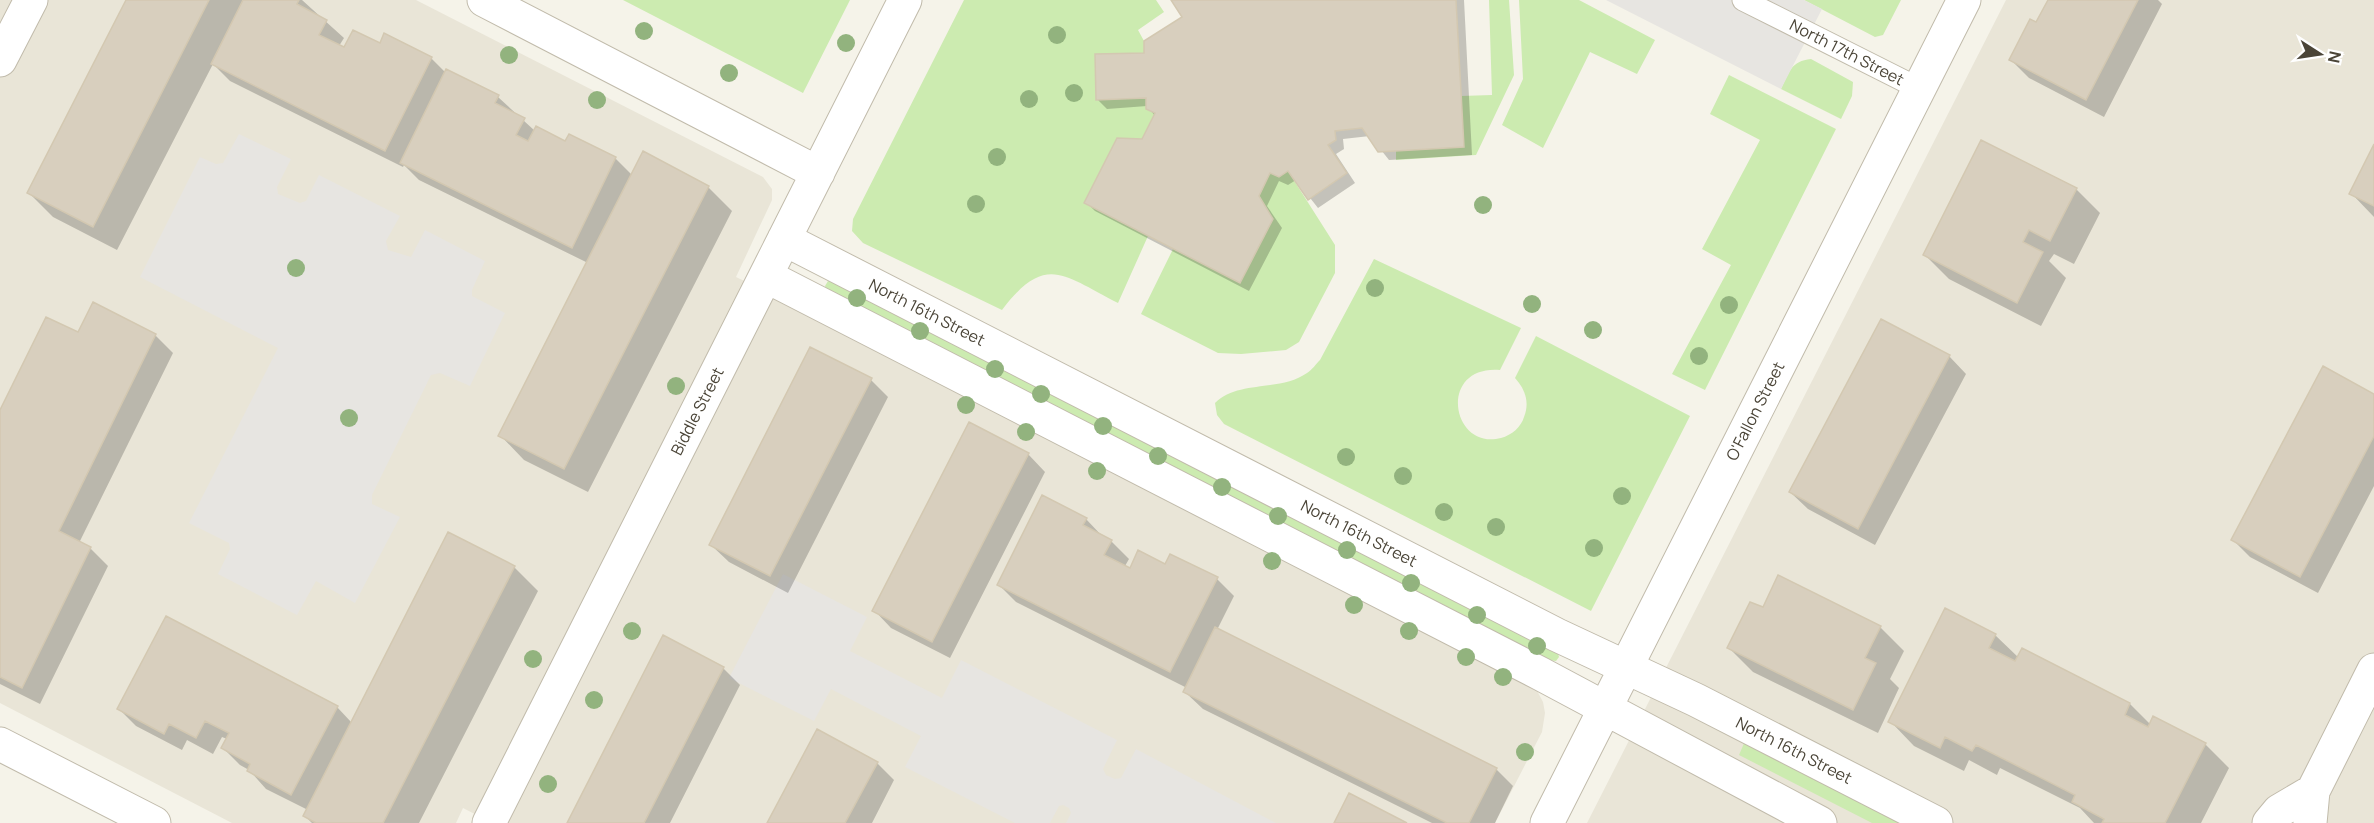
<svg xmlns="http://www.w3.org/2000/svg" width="2374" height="823" viewBox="0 0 2374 823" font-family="Manrope,sans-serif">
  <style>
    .residential { fill: #e9e5d7 }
    .green { fill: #ccebb0 }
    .parking { fill: #e7e5e1 }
    .shadow { fill: #0003 }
    .building { fill: #d8cfbe; stroke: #d3c8b1; stroke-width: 1.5 }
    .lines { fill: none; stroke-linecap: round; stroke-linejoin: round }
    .service-casing { stroke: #c1bbab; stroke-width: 23 }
    .minor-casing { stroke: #c1bbab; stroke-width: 35 }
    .service { stroke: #fff; stroke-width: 21 }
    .minor { stroke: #fff; stroke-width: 33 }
    .tree { fill: #92b37e }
    .labels { text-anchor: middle; stroke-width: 6; stroke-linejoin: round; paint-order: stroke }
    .street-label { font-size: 16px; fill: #4a4437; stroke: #fff }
  </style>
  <rect width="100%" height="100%" fill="#f5f3e9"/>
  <path class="residential" d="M 0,0 L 416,0 L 763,177 L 772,189 L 772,200 L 736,277 L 813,314 L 1535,687 L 1543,702 L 1545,713 L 1542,732 L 1495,823 L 492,823 L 463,808 L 456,823 L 232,823 L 0,703 Z
    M 2006,0 L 2374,0 L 2374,823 L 1587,823 Z"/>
  <path class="green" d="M 623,0 L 850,0 L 803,93 Z
    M 964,0 L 1156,0 L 1164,12 L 1138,30 L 1144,41 L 1144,53 L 1095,55 L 1096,100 L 1146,98 L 1146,109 L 1155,113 L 1142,139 L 1117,139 L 1148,236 L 1118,303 C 1064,276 1046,252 1002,310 L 863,243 L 852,231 L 853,219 Z
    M 1489,0 L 1509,0 L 1514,75 L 1476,155 L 1396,160 L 1396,151 L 1461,96 L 1492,95 Z
    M 1519,0 L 1579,0 L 1655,40 L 1637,74 L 1590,52 L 1543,148 L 1502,125 L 1523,79 Z
    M 1804,0 L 1901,0 L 1883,35 L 1875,37 Z
    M 1811,59 L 1853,82 L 1852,96 L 1841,119 L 1781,89 C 1789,72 1791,61 1811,59 Z
    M 1729,75 L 1836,129 L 1705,390 L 1672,374 L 1731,265 L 1702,249 L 1760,140 L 1710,114 Z
    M 1288,171 L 1335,245 L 1335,273 L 1299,342 L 1286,350 L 1241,354 L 1218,353 L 1141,314 L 1173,249 L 1240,283 L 1273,219 L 1259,196 L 1270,173 L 1279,177 Z
    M 1374,259 L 1521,328 L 1500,370 C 1437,365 1451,451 1501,438 C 1512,435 1521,427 1524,417 C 1530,402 1525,389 1515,378 L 1536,336 L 1690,416 L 1591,611 L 1224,424 L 1217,415 L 1215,403 C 1238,380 1280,392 1307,373 C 1312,370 1316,364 1320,360 Z
    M 828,281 L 835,282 L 1557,650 L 1559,657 L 1556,661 L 1548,660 L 827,292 L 825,286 Z
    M 1745,741 L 1906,823 L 1872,823 L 1739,755 Z"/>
  <path class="parking" d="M 1606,0 L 1804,0 L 1822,9 L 1781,89 Z
    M 239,134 L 291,159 L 277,187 L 278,194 L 300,203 L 306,201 L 319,175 L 400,216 L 386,241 L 388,250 L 411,257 L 425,230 L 485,261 L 472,290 L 472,296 L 505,313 L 470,386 L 440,373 L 431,375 L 372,495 L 372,504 L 400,517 L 355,603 L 316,581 L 297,615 L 218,574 L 230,549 L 229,543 L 189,523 L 278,348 L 140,277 L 200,157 L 216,164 L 223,163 Z
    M 783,574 L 867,617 L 850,651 L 942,698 L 961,660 L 1117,740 L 1103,769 L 1106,775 L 1115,779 L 1121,778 L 1136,749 L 1276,823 L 1066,823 L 1071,813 L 1069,808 L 1063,805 L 1059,806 L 1050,823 L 1015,823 L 905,767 L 921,736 L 831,689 L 814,721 L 729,678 Z"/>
  <path class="shadow" d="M 127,0 L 302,0 L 344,38 L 339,46 L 345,49 L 380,45 L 431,58 L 446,73 L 447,71 L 498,97 L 535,131 L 615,158 L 632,175 L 708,187 L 732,211 L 588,492 L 524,460 L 500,435 L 588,263 L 419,180 L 404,165 L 403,167 L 230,81 L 213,64 L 117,250 L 53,217 L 29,193 Z
    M 1173,0 L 1464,0 L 1472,155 L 1389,160 L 1370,136 L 1343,139 L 1344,149 L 1336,154 L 1355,183 L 1318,208 L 1296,180 L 1288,185 L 1279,181 L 1267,206 L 1282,228 L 1249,291 L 1095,211 L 1086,202 L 1143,140 L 1155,116 L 1147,106 L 1107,109 L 1098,100 L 1184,17 Z
    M 2050,0 L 2158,0 L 2162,4 L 2104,117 L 2029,78 L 2011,60 L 2037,24 Z
    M 2374,147 L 2374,217 L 2351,193 Z
    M 2076,189 L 2100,213 L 2074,264 L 2054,254 L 2049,261 L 2066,278 L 2041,326 L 1949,279 L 1925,255 Z
    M 79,334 L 155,335 L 173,353 L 79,543 L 90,548 L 108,566 L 40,704 L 0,684 L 0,414 Z
    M 1949,356 L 1966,374 L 1875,545 L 1808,509 L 1790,492 Z
    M 871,380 L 888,397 L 788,593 L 729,562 L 711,545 Z
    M 2374,395 L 2374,486 L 2318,593 L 2250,557 L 2233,540 Z
    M 1028,454 L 1045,472 L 950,658 L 891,628 L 874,610 Z
    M 1086,519 L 1103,537 L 1111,541 L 1129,559 L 1125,566 L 1130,570 L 1165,566 L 1217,579 L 1234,596 L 1217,630 L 1496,769 L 1513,786 L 1495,823 L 1432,823 L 1203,709 L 1185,692 L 1187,688 L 1016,602 L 999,585 Z
    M 514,567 L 538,591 L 419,823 L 312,823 L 305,816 L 308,810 L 266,789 L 249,770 L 240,765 L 223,748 L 227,739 L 222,737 L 213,754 L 187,740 L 182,750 L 136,726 L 119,709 L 337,707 L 352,723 Z
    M 1763,609 L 1880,627 L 1904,651 L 1890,679 L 1899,688 L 1878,733 L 1753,672 L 1729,648 Z
    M 1995,635 L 2019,658 L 2130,704 L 2151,725 L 2205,744 L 2229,768 L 2201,823 L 2094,823 L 2080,808 L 2000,768 L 1997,775 L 1969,760 L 1964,771 L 1914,746 L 1890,721 Z
    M 723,668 L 740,685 L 670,823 L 568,823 Z
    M 877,763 L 894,780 L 872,823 L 769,823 Z"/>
  <path class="building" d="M 126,0 L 209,0 L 93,227 L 27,193 Z
    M 243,0 L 299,0 L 297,4 L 327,20 L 319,35 L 344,47 L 353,30 L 380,43 L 384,33 L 432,57 L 385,151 L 211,64 Z
    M 1171,0 L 1456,0 L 1464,147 L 1378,152 L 1362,128 L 1335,131 L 1336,140 L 1328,145 L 1347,173 L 1308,200 L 1288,171 L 1279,177 L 1270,173 L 1259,196 L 1273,219 L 1240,283 L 1084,203 L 1117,138 L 1142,139 L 1155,113 L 1146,109 L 1146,98 L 1096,100 L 1095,54 L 1144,53 L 1144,41 L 1182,17 Z
    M 2048,0 L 2138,0 L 2086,100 L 2009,60 L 2030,19 L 2036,22 Z
    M 446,69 L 499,95 L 495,103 L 525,118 L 516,135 L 528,141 L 536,126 L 565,141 L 569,134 L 616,157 L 572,248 L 400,163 Z
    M 1981,140 L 2077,188 L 2050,241 L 2029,230 L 2023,242 L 2043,252 L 2017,303 L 1923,255 Z
    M 2374,144 L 2374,206 L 2349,194 Z
    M 643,151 L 709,186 L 564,469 L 498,436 Z
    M 93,302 L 156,334 L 59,531 L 91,547 L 22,688 L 0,677 L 0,410 L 46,317 L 78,332 Z
    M 1881,319 L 1950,355 L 1858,529 L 1789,492 Z
    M 810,347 L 872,378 L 770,576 L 709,545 Z
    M 2323,366 L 2374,394 L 2374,436 L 2300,577 L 2231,540 Z
    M 969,422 L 1029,453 L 932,642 L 872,611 Z
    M 1042,495 L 1087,518 L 1083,525 L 1112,540 L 1104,555 L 1130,568 L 1138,550 L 1165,564 L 1170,554 L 1218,577 L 1170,672 L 997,585 Z
    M 448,532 L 515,566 L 383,823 L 316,823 L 303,816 Z
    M 1778,575 L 1881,626 L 1865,658 L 1876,663 L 1853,710 L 1727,648 L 1750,602 L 1763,607 Z
    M 1945,608 L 1996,634 L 1989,648 L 2015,661 L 2022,648 L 2130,703 L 2125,715 L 2148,727 L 2153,716 L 2206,743 L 2165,823 L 2102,823 L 2104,819 L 2072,802 L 2075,795 L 1976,745 L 1972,751 L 1945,737 L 1940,748 L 1888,722 Z
    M 166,616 L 338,706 L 291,795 L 247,771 L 250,764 L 221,748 L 229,733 L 205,721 L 196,738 L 169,724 L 164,734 L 117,709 Z
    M 1215,627 L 1497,768 L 1469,823 L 1447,823 L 1183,692 Z
    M 663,635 L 724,667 L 644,823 L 567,823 Z
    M 817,729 L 878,762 L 845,823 L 767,823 Z
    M 1349,793 L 1407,823 L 1334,823 Z"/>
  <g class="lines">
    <defs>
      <path id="service" d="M 1743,0 L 1918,88"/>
      <path id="minor" d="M 484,0 L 818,173
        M 0,60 L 31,0
        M 784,239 L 1557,635 L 1696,700 L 1936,823
        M 766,276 L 1541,674 L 1820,823
        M 0,744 L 154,823
        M 489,823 L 905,0
        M 1547,823 L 1964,0
        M 2269,823 L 2279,811 L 2313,791
        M 2310,823 L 2313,791 L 2374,670"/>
    </defs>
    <use href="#service" class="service-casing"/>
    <use href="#minor" class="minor-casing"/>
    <use href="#service" class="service"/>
    <use href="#minor" class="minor"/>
  </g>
  <g class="tree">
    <circle cx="644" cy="31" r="9"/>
    <circle cx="1057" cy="35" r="9"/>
    <circle cx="846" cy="43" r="9"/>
    <circle cx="509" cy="55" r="9"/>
    <circle cx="729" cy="73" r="9"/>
    <circle cx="1074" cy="93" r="9"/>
    <circle cx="1029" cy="99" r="9"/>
    <circle cx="597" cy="100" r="9"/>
    <circle cx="997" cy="157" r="9"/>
    <circle cx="976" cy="204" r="9"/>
    <circle cx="1483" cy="205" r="9"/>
    <circle cx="296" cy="268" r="9"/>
    <circle cx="1375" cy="288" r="9"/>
    <circle cx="857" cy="298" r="9"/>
    <circle cx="1532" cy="304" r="9"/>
    <circle cx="1729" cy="305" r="9"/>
    <circle cx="1593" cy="330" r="9"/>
    <circle cx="920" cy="331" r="9"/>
    <circle cx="1699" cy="356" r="9"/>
    <circle cx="995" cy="369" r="9"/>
    <circle cx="676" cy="386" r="9"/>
    <circle cx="1041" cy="394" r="9"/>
    <circle cx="966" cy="405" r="9"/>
    <circle cx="349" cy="418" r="9"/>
    <circle cx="1103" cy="426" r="9"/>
    <circle cx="1026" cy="432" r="9"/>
    <circle cx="1158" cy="456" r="9"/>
    <circle cx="1346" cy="457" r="9"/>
    <circle cx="1097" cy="471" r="9"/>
    <circle cx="1403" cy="476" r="9"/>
    <circle cx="1222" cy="487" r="9"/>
    <circle cx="1622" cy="496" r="9"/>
    <circle cx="1444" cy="512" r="9"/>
    <circle cx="1278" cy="516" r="9"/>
    <circle cx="1496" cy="527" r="9"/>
    <circle cx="1594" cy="548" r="9"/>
    <circle cx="1347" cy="550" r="9"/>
    <circle cx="1272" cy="561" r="9"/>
    <circle cx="1411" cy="583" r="9"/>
    <circle cx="1354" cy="605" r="9"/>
    <circle cx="1477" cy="615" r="9"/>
    <circle cx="632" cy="631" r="9"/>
    <circle cx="1409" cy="631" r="9"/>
    <circle cx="1537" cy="646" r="9"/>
    <circle cx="1466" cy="657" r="9"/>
    <circle cx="533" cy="659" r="9"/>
    <circle cx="1503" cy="677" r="9"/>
    <circle cx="594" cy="700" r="9"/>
    <circle cx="1525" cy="752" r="9"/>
    <circle cx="548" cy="784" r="9"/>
  </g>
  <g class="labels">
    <g class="street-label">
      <text transform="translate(1847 52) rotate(27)" y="6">North 17th Street</text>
      <text transform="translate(927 312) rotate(27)" y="6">North 16th Street</text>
      <text transform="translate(697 411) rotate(-63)" y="6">Biddle Street</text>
      <text transform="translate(1755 411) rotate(-63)" y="6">O'Fallon Street</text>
      <text transform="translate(1359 533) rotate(27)" y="6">North 16th Street</text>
      <text transform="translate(1794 750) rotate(27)" y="6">North 16th Street</text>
    </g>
  </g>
  <g transform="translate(2320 54) rotate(102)" stroke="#ffffff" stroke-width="4.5" paint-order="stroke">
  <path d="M0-4.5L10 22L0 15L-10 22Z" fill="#4a4437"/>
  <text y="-9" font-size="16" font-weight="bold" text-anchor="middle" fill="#4a4437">N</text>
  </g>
</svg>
